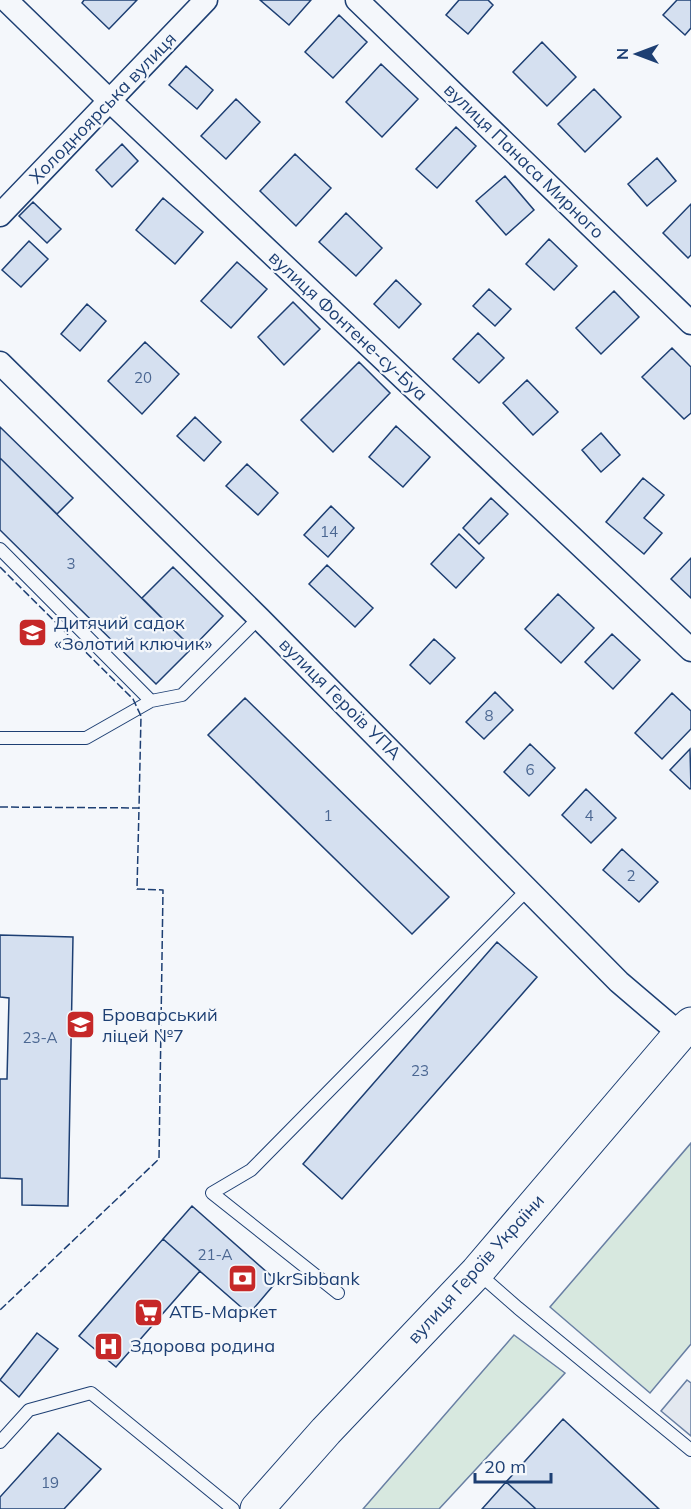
<svg xmlns="http://www.w3.org/2000/svg" width="691" height="1509" viewBox="0 0 691 1509" font-family="Mulish,sans-serif">
  <style>
    .green { fill: #d7e8df; stroke: #687fa3; stroke-width: 1.5 }
    .parking { fill: #e3e8f0; stroke: #687fa3; stroke-width: 1.5 }
    .building { fill: #d5e0f0; stroke: #1d3f73; stroke-width: 1.5 }
    .lines { fill: none; stroke-linecap: round; stroke-linejoin: round }
    .lane-casing { stroke: #1d3f73; stroke-width: 14 }
    .street-casing { stroke: #1d3f73; stroke-width: 25 }
    .secondary-casing { stroke: #1d3f73; stroke-width: 35 }
    .lane { stroke: #f4f7fb; stroke-width: 12 }
    .street { stroke: #f4f7fb; stroke-width: 22 }
    .secondary { stroke: #f4f7fb; stroke-width: 33 }
    .fence { stroke: #1d3f73; stroke-width: 1.5; stroke-dasharray: 8 3; stroke-linecap: butt }
    .labels { text-anchor: middle; stroke-width: 4.5; stroke-linejoin: round; paint-order: stroke }
    .number-label { font-size: 15px; fill: #4b6792 }
    .street-label { font-size: 18px; fill: #1d3f73; stroke: #f4f7fb }
    .poi-label { font-size: 18px; fill: #1d3f73; stroke: #f4f7fb; text-anchor: start }
  </style>
  <rect width="100%" height="100%" fill="#f4f7fb"/>
  <path class="green" d="M 691,1143 L 691,1344 L 650,1393 L 550,1307 Z
    M 514,1335 L 565,1373 L 439,1509 L 363,1509 Z"/>
  <path class="parking" d="M 687,1380 L 691,1383 L 691,1436 L 661,1411 Z"/>
  <path class="building" d="M 84,0 L 137,0 L 109,29 L 82,3 Z
    M 260,0 L 311,0 L 289,25 Z
    M 459,0 L 488,0 L 493,5 L 468,34 L 446,15 Z
    M 677,0 L 691,0 L 691,28 L 685,35 L 663,15 Z
    M 339,15 L 367,42 L 333,78 L 305,52 Z
    M 542,42 L 576,77 L 547,106 L 513,72 Z
    M 381,64 L 418,99 L 382,137 L 346,102 Z
    M 186,66 L 213,90 L 197,109 L 169,85 Z
    M 594,89 L 621,117 L 585,152 L 558,124 Z
    M 236,99 L 260,122 L 226,159 L 201,136 Z
    M 456,127 L 476,146 L 437,188 L 416,169 Z
    M 122,144 L 138,161 L 112,187 L 96,170 Z
    M 295,154 L 331,188 L 296,226 L 260,191 Z
    M 657,158 L 676,181 L 647,206 L 628,184 Z
    M 505,176 L 534,210 L 506,235 L 476,201 Z
    M 163,198 L 203,232 L 175,264 L 136,230 Z
    M 33,202 L 61,229 L 47,243 L 19,216 Z
    M 691,204 L 691,255 L 688,258 L 663,233 Z
    M 346,213 L 382,248 L 356,276 L 319,242 Z
    M 549,239 L 577,266 L 554,290 L 526,264 Z
    M 29,241 L 48,259 L 21,287 L 2,270 Z
    M 237,262 L 267,289 L 231,328 L 201,301 Z
    M 396,280 L 421,304 L 399,328 L 374,304 Z
    M 489,289 L 511,309 L 495,326 L 473,306 Z
    M 614,291 L 639,317 L 601,354 L 576,328 Z
    M 293,302 L 320,329 L 284,365 L 258,337 Z
    M 87,304 L 106,321 L 80,351 L 61,334 Z
    M 478,333 L 504,358 L 479,383 L 453,359 Z
    M 145,342 L 179,374 L 142,414 L 108,381 Z
    M 672,348 L 691,367 L 691,413 L 684,419 L 642,377 Z
    M 359,362 L 390,393 L 333,452 L 301,420 Z
    M 527,380 L 558,412 L 533,435 L 503,403 Z
    M 195,417 L 221,442 L 204,461 L 177,436 Z
    M 396,426 L 430,457 L 403,487 L 369,457 Z
    M 0,427 L 73,498 L 57,514 L 0,458 Z
    M 601,433 L 620,455 L 601,472 L 582,450 Z
    M 0,458 L 192,648 L 156,684 L 0,530 Z
    M 247,464 L 278,493 L 258,515 L 226,486 Z
    M 643,478 L 664,495 L 644,518 L 662,533 L 644,554 L 606,522 Z
    M 491,498 L 508,514 L 479,544 L 463,528 Z
    M 331,506 L 354,528 L 328,557 L 304,535 Z
    M 459,534 L 484,558 L 456,588 L 431,564 Z
    M 691,558 L 691,598 L 671,579 Z
    M 327,565 L 373,608 L 355,627 L 309,584 Z
    M 173,567 L 223,616 L 192,648 L 142,598 Z
    M 558,594 L 594,628 L 561,663 L 525,629 Z
    M 612,634 L 640,660 L 613,689 L 585,662 Z
    M 434,639 L 455,658 L 430,684 L 410,665 Z
    M 495,692 L 513,710 L 484,739 L 466,722 Z
    M 672,693 L 691,711 L 691,729 L 662,759 L 635,733 Z
    M 245,698 L 449,897 L 412,934 L 208,735 Z
    M 530,744 L 555,768 L 529,796 L 504,772 Z
    M 690,749 L 691,788 L 690,789 L 670,770 Z
    M 586,789 L 616,818 L 591,843 L 562,815 Z
    M 622,849 L 658,882 L 639,902 L 603,870 Z
    M 0,935 L 73,937 L 68,1206 L 22,1205 L 22,1179 L 0,1178 L 0,1079 L 7,1079 L 9,998 L 0,997 Z
    M 497,942 L 537,977 L 342,1199 L 303,1164 Z
    M 192,1206 L 277,1281 L 249,1314 L 163,1239 Z
    M 163,1239 L 200,1271 L 116,1367 L 79,1336 Z
    M 37,1333 L 58,1349 L 19,1397 L 0,1380 Z
    M 563,1419 L 659,1509 L 536,1509 L 506,1482 Z
    M 58,1433 L 101,1469 L 64,1509 L 0,1509 L 0,1497 Z
    M 506,1482 L 536,1509 L 482,1509 Z"/>
  <g class="lines">
    <defs>
      <path id="lane" d="M 0,549 L 151,701
        M 0,738 L 86,738 L 151,701 L 182,695 L 259,618
        M 478,1273 L 518,1308 L 691,1450
        M 338,1293 L 212,1193 L 251,1170 L 528,889
        M 0,1442 L 29,1410 L 91,1393 L 233,1509"/>
      <path id="street" d="M 6,0 L 110,101 L 691,650
        M 357,0 L 691,323
        M 0,215 L 206,0
        M 0,363 L 259,618 L 619,982 L 680,1034"/>
      <path id="secondary" d="M 257,1509 L 326,1431 L 477,1272 L 680,1034 L 691,1024"/>
    </defs>
    <use href="#lane" class="lane-casing"/>
    <use href="#street" class="street-casing"/>
    <use href="#secondary" class="secondary-casing"/>
    <use href="#lane" class="lane"/>
    <use href="#street" class="street"/>
    <use href="#secondary" class="secondary"/>
    <path class="fence" d="M 0,567 L 133,699 L 141,716 L 139,808 L 138,808
      M 0,807 L 139,808 L 137,889 L 163,890 L 159,1159 L 0,1310"/>
  </g>
  <defs>
    <symbol id="school-square" viewBox="-11 -11 22 22"><rect x="-9" y="-9" width="18" height="18" rx="4" fill="#c62828" stroke="#f4f7fb"/><path d="M0-5L7-2L0 1L-7-2ZM-4 1L0 2.5L4 1V4Q0 6-4 4Z" fill="#fff"/></symbol>
    <symbol id="bank-square" viewBox="-11 -11 22 22"><rect x="-9" y="-9" width="18" height="18" rx="4" fill="#c62828" stroke="#f4f7fb"/><path d="M-6-4H6V4H-6ZM0-2.3a2.3 2.3 0 1 0 0 4.6a2.3 2.3 0 1 0 0-4.6Z" fill="#fff"/></symbol>
    <symbol id="supermarket-square" viewBox="-11 -11 22 22"><rect x="-9" y="-9" width="18" height="18" rx="4" fill="#c62828" stroke="#f4f7fb"/><path d="M-6-5.5h2.5l.6 2H6L4.5 2H-2.5L-4.4-4H-6ZM-1.5 3.2a1.3 1.3 0 1 0 .1 0ZM3 3.2a1.3 1.3 0 1 0 .1 0Z" fill="#fff"/></symbol>
    <symbol id="hospital-square" viewBox="-11 -11 22 22"><rect x="-9" y="-9" width="18" height="18" rx="4" fill="#c62828" stroke="#f4f7fb"/><path d="M-5-5h3v3.5h4V-5h3V5h-3V1.5h-4V5h-3Z" fill="#fff"/></symbol>
  </defs>
  <g fill-rule="evenodd">
    <use href="#school-square" x="16" y="616" width="33" height="33"/>
    <use href="#school-square" x="64" y="1008" width="33" height="33"/>
    <use href="#bank-square" x="226" y="1262" width="33" height="33"/>
    <use href="#supermarket-square" x="132" y="1296" width="33" height="33"/>
    <use href="#hospital-square" x="92" y="1330" width="33" height="33"/>
  </g>
  <g class="labels">
    <g class="number-label">
      <text x="143" y="383">20</text>
      <text x="329" y="537">14</text>
      <text x="71" y="569">3</text>
      <text x="489" y="721">8</text>
      <text x="530" y="775">6</text>
      <text x="328" y="821">1</text>
      <text x="589" y="821">4</text>
      <text x="631" y="881">2</text>
      <text x="40" y="1043">23-А</text>
      <text x="420" y="1076">23</text>
      <text x="215" y="1260">21-А</text>
      <text x="50" y="1488">19</text>
    </g>
    <g class="street-label">
      <text transform="translate(103 108) rotate(-46)" y="6">Холодноярська вулиця</text>
      <text transform="translate(524 161) rotate(44)" y="6">вулиця Панаса Мирного</text>
      <text transform="translate(348 326) rotate(43)" y="6">вулиця Фонтене-су-Буа</text>
      <text transform="translate(340 699) rotate(45)" y="6">вулиця Героїв УПА</text>
      <text transform="translate(476 1269) rotate(-48)" y="6">вулиця Героїв України</text>
    </g>
    <g class="poi-label">
      <text x="54" y="629">Дитячий садок<tspan x="54" dy="21">«Золотий ключик»</tspan></text>
      <text x="102" y="1021">Броварський<tspan x="102" dy="21">ліцей №7</tspan></text>
      <text x="263" y="1285">UkrSibbank</text>
      <text x="169" y="1318">АТБ-Маркет</text>
      <text x="130" y="1352">Здорова родина</text>
    </g>
  </g>
  <g transform="translate(637 54) rotate(270)" stroke="#f4f7fb" stroke-width="4.5" paint-order="stroke">
  <path d="M0-4.5L10 22L0 15L-10 22Z" fill="#1d3f73"/>
  <text y="-9" font-size="16" font-weight="bold" text-anchor="middle" fill="#1d3f73">N</text>
  </g>
  <path d="M475 1473v9h76v-9" fill="none" stroke="#1d3f73" stroke-width="3"/>
  <text x="484" y="1473" font-size="18" fill="#1d3f73" stroke="#f4f7fb" stroke-width="4.5" paint-order="stroke">20 m</text>
</svg>
